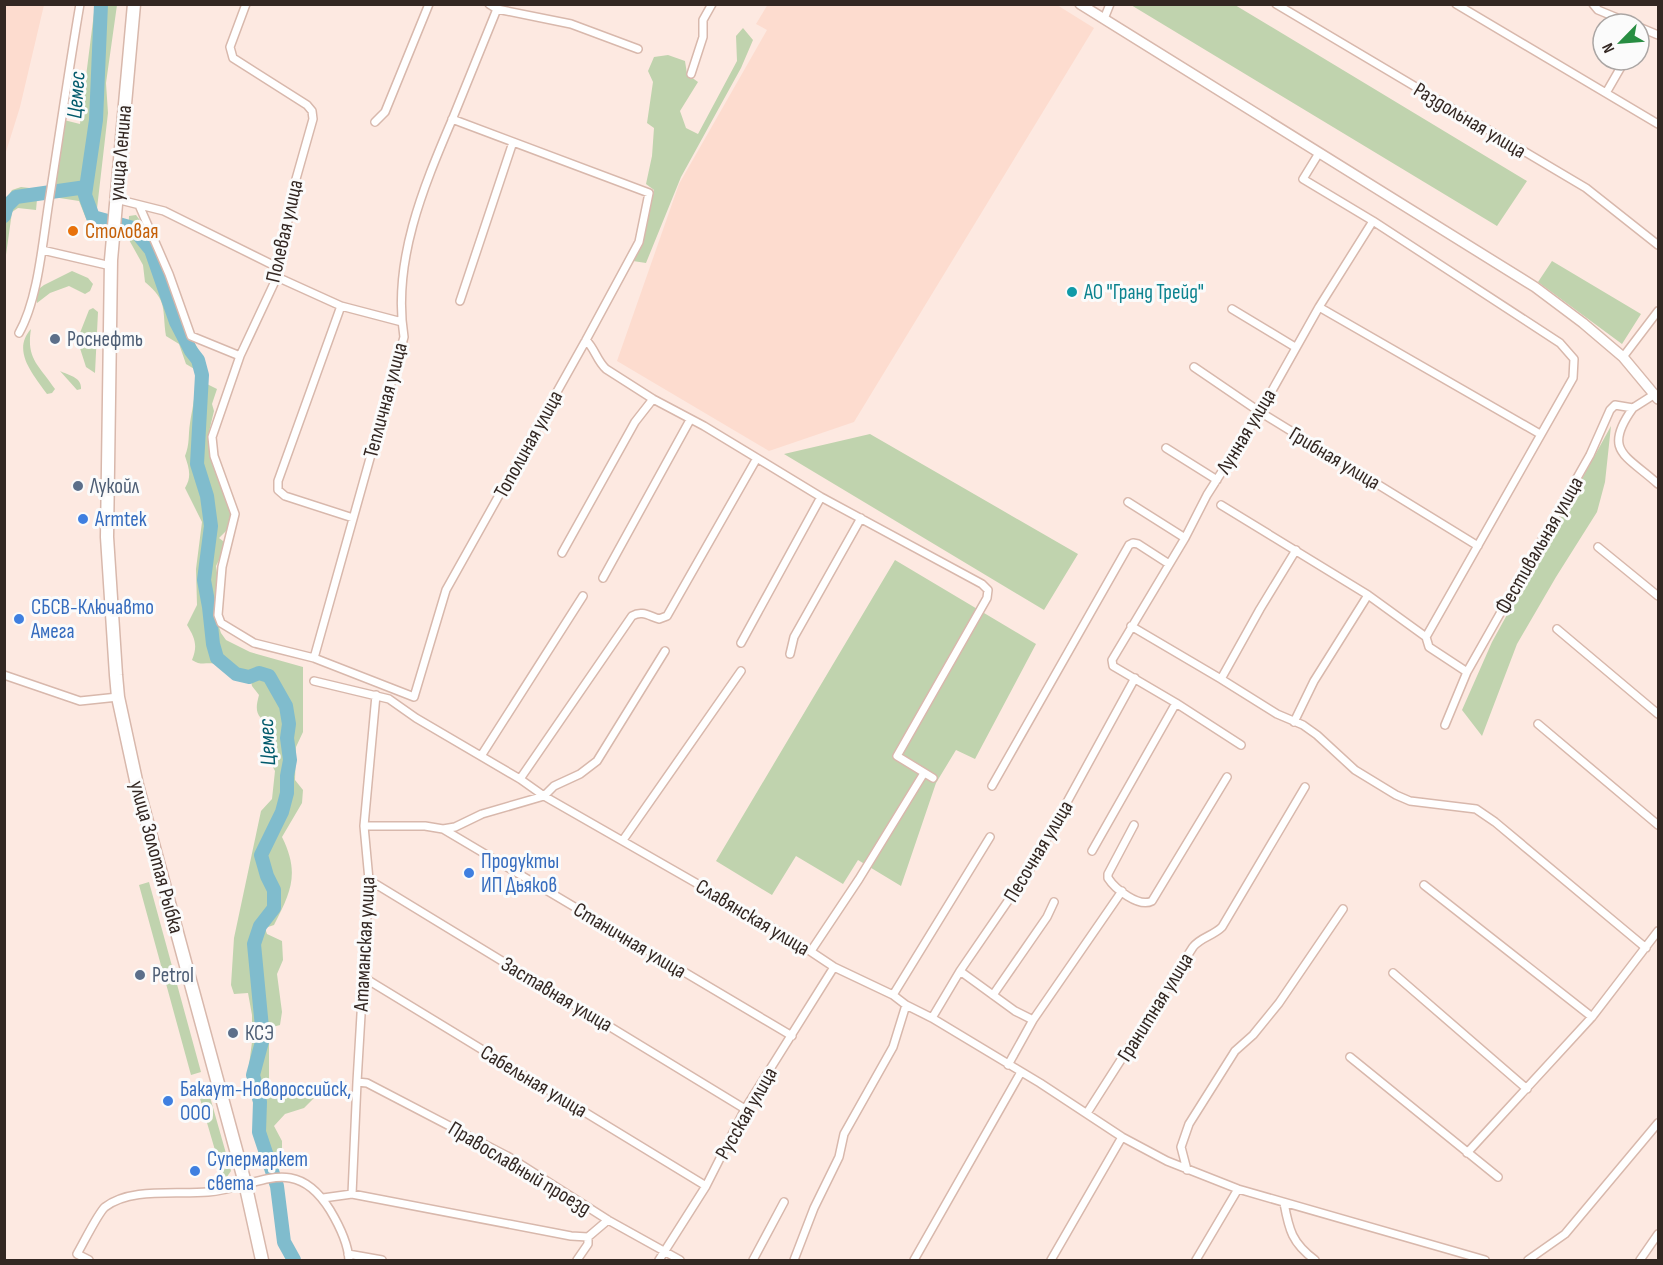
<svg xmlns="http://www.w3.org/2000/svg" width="1663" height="1265" viewBox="0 0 1663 1265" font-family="'Sofia Sans Condensed',sans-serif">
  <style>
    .built { fill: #fddccf }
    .green { fill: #c0d3ae }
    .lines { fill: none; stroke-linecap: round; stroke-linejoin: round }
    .river { stroke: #80bccd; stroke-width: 14 }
    .street-casing { stroke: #d8b8ac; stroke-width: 10 }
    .secondary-casing { stroke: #d8b8ac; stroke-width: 12 }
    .highway-casing { stroke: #d8b8ac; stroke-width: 15 }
    .street { stroke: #fff; stroke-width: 7 }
    .secondary { stroke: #fff; stroke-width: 9 }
    .highway { stroke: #fff; stroke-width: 12 }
    .food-dot { fill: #e8710a; stroke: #fbfbfb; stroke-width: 2 }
    .culture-dot { fill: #0f9aa8; stroke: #fbfbfb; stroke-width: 2 }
    .service-dot { fill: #5c6f8a; stroke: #fbfbfb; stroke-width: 2 }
    .shop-dot { fill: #3f7fe0; stroke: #fbfbfb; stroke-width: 2 }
    .labels { text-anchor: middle; stroke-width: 6; stroke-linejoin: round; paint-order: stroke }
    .street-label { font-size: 21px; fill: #332722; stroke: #fbfbfb }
    .food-label { font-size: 21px; fill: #c56008; stroke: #fbfbfb; text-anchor: start }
    .culture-label { font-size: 21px; fill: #0d838f; stroke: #fbfbfb; text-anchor: start }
    .service-label { font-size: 21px; fill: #4e5e75; stroke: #fbfbfb; text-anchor: start }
    .shop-label { font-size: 21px; fill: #366cbe; stroke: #fbfbfb; text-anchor: start }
    .water-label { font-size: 22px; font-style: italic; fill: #015a6c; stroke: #fbfbfb }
  </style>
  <rect width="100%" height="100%" fill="#fde9e1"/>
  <path class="built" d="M 5,4 L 44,5 L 20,107 L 5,155 Z
    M 768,4 L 1057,5 L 1094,28 L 854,422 L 769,451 L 617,361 L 679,184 L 767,30 L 756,24 Z"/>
  <path class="green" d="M 95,5 L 117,5 L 106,83 L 108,113 L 95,226 L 87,221 L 79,201 L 53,197 L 64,120 L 80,124 Z
    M 1131,5 L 1235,5 L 1527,181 L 1497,226 Z
    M 743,28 L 753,40 L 741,68 L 681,177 L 646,263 L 633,261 L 643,236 L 654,190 L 646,184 L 652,156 L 654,128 L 647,123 L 653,82 L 648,71 L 654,57 L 668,55 L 685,61 L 687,74 L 698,82 L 680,111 L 686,128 L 698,134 L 737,61 L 736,36 Z
    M 21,187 L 38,189 L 36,210 L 18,208 L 12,212 L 5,262 L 5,201 L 12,190 Z
    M 136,215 C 162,248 169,290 184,328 C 188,336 196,343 199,351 C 202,357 198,364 196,370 L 186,364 L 179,344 L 166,336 C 162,309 168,301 145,282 L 143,265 L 128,238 L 129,216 Z
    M 1552,261 L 1641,314 L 1622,344 L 1538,282 Z
    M 72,271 L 88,278 L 93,284 L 90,291 L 85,294 L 69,286 L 50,293 L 37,303 L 36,291 L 44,285 Z
    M 93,308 L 98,312 L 95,373 L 86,367 L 78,342 L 78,338 L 89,310 Z
    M 31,329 C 26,359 39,365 55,389 L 52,393 L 47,394 C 34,375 11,351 31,329 Z
    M 60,371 C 68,375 82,377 81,389 L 77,390 Z
    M 205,383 L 217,389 L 212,404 L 214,411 L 208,436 L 210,451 L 229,507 L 232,522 L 228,529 L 219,538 L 227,544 L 216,566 L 219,586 L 216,618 L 221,633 L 226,640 L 250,652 L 303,667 L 303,732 L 296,747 L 295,780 L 303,790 L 302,803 L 282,837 C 300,873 291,892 274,925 L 265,928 L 267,934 L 282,941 L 283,960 L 277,974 L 282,1012 L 280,1025 L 269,1028 L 269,1090 L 305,1084 L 315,1097 L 304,1108 L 285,1114 L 274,1126 L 282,1141 L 282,1154 L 275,1163 L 266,1163 L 259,1158 L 249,1065 L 252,1042 L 252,1015 L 248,993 L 234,994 L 231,985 L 234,938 L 261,811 L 272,799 L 275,771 L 268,758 L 273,727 C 257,717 254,713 259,695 L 252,686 L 249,673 L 239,670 L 228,672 C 211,656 205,669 192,660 C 198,646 195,638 187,625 L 197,605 L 196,569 L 202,522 L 185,488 C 192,477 189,468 185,456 C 190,443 188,436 190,423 C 192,410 195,399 195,385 Z
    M 1611,426 L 1605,482 L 1597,512 L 1556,577 L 1517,644 L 1482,736 L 1462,710 L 1492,642 Z
    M 870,434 L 1078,554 L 1044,610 L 784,454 Z
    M 895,560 L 1036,644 L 975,759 L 956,750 L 936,783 L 901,886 L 858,860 L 843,884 L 796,856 L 772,895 L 716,861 Z
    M 149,882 L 201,1072 L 191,1075 L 139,885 Z
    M 196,1085 L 210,1097 L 231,1171 L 224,1181 Z"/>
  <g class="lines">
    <path class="river" d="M 101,4 L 96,120 L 85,195 L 93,217 L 133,228 L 151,250 L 176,322 L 191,351 L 198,360 L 202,375 L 197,464 L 207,496 L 211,526 L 204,580 L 209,607 L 213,644 L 217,658 L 236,674 L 249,677 L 259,673 L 269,676 L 286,706 L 289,724 L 287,738 L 290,760 L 287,776 L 287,793 L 282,812 L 261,855 L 267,876 L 274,890 L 274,908 L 260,926 L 254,944 L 263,1038 L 253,1075 L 260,1102 L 259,1132 L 277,1186 L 284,1242 L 294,1260
      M 4,216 L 7,206 L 16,197 L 86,187"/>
    <defs>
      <path id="street" d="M 246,4 L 230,47 L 233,58 L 307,105 L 312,111 L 313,119 L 296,179 L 277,277 L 240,356 L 212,437 L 214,456 L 235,514 L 222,567 L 218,615 L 221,623 L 254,643 L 314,658 L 414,697 L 446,590 L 586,340 L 639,242 L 649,193 L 452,119
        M 489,4 L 497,9 L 571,24 L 638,49
        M 1276,4 L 1586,188 L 1658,245
        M 1456,4 L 1658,124
        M 1593,4 L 1598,10 L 1632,24
        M 1104,19 L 1110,4
        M 1639,27 L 1658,35
        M 691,74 L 703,37 L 703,20 L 712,4
        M 1606,93 L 1625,60
        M 375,122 L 385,112 L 429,4
        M 1319,153 L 1303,179 L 1373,221 L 1560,343 L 1574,359 L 1573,378 L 1426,637
        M 116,199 L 164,211 L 279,268
        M 139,205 L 169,274 L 191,336 L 240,356
        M 42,250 L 111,266
        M 277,277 L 341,306 L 402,322
        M 460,301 L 513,142
        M 341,306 L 278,481 L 278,490 L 285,496 L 353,518
        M 1319,307 L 1540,434
        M 1232,309 L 1295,347
        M 19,333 C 39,298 43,236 50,195 C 60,131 69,68 80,4
        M 586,340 C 595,349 597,361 606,369 L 653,399 L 704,426 L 821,497 L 982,584 L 988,590 L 987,598 L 897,756 L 933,778
        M 1623,357 L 1658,311
        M 1194,367 L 1260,412 L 1478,546
        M 1633,408 C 1602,451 1626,455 1658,484
        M 1166,448 L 1217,480
        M 1128,502 L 1185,538
        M 1221,505 L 1368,595 L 1426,637
        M 1598,547 L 1658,596
        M 562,553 L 635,422 L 653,399
        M 603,578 L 690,420
        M 1131,626 L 1221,679 L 1277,714 L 1303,725 L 1317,735 L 1355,770 L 1396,795 L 1410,801 L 1476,809 L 1495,822 L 1646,948
        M 1557,629 L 1658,714
        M 1426,637 L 1429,647 L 1467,672
        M 741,643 L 821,497
        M 790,654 L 794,637 L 861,518
        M 314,658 L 404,337 C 392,262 423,188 452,120 C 467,83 482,46 497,9
        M 4,675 L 80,701 L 118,697
        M 1221,679 L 1260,609 L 1296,550
        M 314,681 L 389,699 L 416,718 L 520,779 L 544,796 L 703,887 L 798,943 L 834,967 L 893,995 L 906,1005 L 932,1018 L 1040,1083 L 1122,1137 L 1167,1161 L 1238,1189 L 1485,1260
        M 1294,722 L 1314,681 L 1368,595
        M 1538,724 L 1658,825
        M 1445,725 L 1467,672 L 1590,455 L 1610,410 L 1615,405 L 1633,408 L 1655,394
        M 1241,745 L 1176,703 L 1113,666 L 1112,660 L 1185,538 L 1207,495 L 1260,412 L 1319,307 L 1373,221
        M 481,756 L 583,596
        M 520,779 L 632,616 C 642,610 649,616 659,619 L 667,616 L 757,458
        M 992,786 L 1129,545 L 1133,543 L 1138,544 L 1169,564
        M 1134,825 L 1108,874 L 1108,878 C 1115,889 1139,908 1152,901 L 1227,777
        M 364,826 L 425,826 L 443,829 L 792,1036
        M 443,829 L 455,827 L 482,814 L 544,796 L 554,786 L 580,774 L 597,761 L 665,651
        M 623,840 L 741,671
        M 1092,851 L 1176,703
        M 369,880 L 745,1109
        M 1424,885 L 1592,1017
        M 811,951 L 859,879 L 924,773
        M 960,971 L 1015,1011 L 1033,1020 L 1008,1065
        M 1393,973 L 1527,1089
        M 363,977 L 706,1186
        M 893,995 L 990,837
        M 993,995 L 1047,917 L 1054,902
        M 932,1018 L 960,971 L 1032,866 L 1135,678
        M 1033,1020 L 1122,891
        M 1350,1057 L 1498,1177
        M 357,1082 L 367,1083 L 509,1157 L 608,1220 L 680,1260
        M 1087,1113 L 1193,947 C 1201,937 1213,936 1222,927 L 1305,787
        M 1467,1153 L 1592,1017 L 1658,931
        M 1187,1170 L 1181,1147 L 1189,1124 L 1235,1051 L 1253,1035 L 1279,1003 L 1343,909
        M 352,1194 L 357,1082 L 369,880 L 364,826 L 376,695
        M 323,1198 L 352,1194 L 571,1236 L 588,1237 L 608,1220
        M 1284,1203 C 1289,1230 1292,1243 1315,1260
        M 348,1254 L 382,1260
        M 89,1260 L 77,1254 C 83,1244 98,1213 105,1207 C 131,1187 176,1195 208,1192 C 258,1188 294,1152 330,1210 C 339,1225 348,1242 349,1260
        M 577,1260 L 588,1244 L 588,1237
        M 659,1260 L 706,1186 L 745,1109 L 834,967
        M 753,1260 L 784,1202
        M 794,1260 L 814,1208 L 839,1157 L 844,1134 L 893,1047 L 906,1005
        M 914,1260 L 1021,1072
        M 1051,1260 L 1122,1137
        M 1196,1260 L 1238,1189
        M 1528,1260 L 1565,1234 L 1658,1123
        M 1640,1260 L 1658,1234"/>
      <path id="secondary" d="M 1080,4 L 1535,287 L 1583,323 L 1623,357 L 1658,399"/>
      <path id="highway" d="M 134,4 L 111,260 L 107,537 L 116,675 L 118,697 L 137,785 L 245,1183 L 262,1260"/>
    </defs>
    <use href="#street" class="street-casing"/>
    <use href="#secondary" class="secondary-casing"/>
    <use href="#highway" class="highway-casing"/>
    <use href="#street" class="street"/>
    <use href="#secondary" class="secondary"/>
    <use href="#highway" class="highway"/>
  </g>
  <circle class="food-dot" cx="73" cy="231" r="6"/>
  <circle class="culture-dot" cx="1072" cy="292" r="6"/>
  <g class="service-dot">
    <circle cx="55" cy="339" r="6"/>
    <circle cx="78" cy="486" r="6"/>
    <circle cx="140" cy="975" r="6"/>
    <circle cx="233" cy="1033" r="6"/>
  </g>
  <g class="shop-dot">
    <circle cx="83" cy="519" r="6"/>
    <circle cx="19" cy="619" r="6"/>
    <circle cx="469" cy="873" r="6"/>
    <circle cx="168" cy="1101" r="6"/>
    <circle cx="195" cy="1171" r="6"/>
  </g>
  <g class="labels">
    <g class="street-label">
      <text transform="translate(1470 120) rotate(31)" y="7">Раздольная улица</text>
      <text transform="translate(120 153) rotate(-85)" y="7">улица Ленина</text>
      <text transform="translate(284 231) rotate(-77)" y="7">Полевая улица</text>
      <text transform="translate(385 400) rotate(-75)" y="7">Тепличная улица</text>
      <text transform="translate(1246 431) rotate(-59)" y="7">Лунная улица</text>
      <text transform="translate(528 444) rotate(-61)" y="7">Тополиная улица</text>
      <text transform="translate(1335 458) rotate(31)" y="7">Грибная улица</text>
      <text transform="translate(1539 545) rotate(-60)" y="7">Фестивальная улица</text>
      <text transform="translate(1038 851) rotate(-59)" y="7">Песочная улица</text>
      <text transform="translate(157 857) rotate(75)" y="7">улица Золотая Рыбка</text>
      <text transform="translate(753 917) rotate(31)" y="7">Славянская улица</text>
      <text transform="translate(630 940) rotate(31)" y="7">Станичная улица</text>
      <text transform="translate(364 944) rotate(-87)" y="7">Атаманская улица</text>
      <text transform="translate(557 994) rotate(31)" y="7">Заставная улица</text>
      <text transform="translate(1155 1007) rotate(-58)" y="7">Гранитная улица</text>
      <text transform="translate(534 1081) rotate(31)" y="7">Сабельная улица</text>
      <text transform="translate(746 1113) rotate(-60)" y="7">Русская улица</text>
      <text transform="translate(520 1168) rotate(31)" y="7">Православный проезд</text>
    </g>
    <g class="food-label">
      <text x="85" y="238">Столовая</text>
    </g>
    <g class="culture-label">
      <text x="1084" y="299">АО "Гранд Трейд"</text>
    </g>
    <g class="service-label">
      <text x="67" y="346">Роснефть</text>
      <text x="90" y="493">Лукойл</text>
      <text x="152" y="982">Petrol</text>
      <text x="245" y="1040">КСЭ</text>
    </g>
    <g class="shop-label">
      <text x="95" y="526">Armtek</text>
      <text x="31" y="614">СБСВ-Ключавто<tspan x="31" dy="24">Амега</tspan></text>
      <text x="481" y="868">Продукты<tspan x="481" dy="24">ИП Дьяков</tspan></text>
      <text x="180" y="1096">Бакаут-Новороссийск,<tspan x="180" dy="24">ООО</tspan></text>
      <text x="207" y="1166">Супермаркет<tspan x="207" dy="24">света</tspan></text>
    </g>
    <g class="water-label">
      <text transform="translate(75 95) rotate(-86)" y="8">Цемес</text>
      <text transform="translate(266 742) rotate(-93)" y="8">Цемес</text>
    </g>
  </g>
  <rect width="1663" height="1265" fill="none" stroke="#332722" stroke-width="12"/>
  <g transform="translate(1621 42) rotate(245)"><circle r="28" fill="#fbfbfb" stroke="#aba6a4" stroke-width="1.5"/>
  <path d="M0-4.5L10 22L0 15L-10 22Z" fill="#288d42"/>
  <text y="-9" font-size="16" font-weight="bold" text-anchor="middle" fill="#332722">N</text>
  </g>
</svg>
